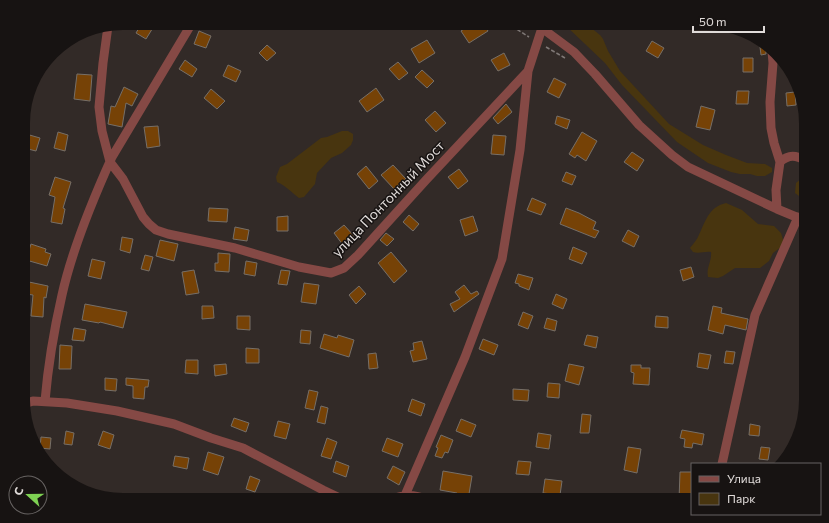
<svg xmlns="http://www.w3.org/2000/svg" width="829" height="523" viewBox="0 0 829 523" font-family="Commissioner,sans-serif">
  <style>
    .green { fill: #48350f }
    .building { fill: #764206; stroke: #766f68 }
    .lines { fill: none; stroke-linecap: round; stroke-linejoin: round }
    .path { stroke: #7f7876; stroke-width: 1.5; stroke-dasharray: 4 2; stroke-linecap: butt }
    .minor { stroke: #854945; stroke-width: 9 }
    .labels { text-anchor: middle; stroke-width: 3; stroke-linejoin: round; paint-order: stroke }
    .street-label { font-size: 14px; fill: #e0dbd9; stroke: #171312 }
  </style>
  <rect width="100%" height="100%" fill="#322a27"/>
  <path class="green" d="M 563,23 L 585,23 L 600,35 L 603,39 L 608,51 L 620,71 L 669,124 L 703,145 L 726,155 L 747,163 L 765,164 L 772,168 L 772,172 L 765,176 L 757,176 L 750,174 L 740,174 L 731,172 L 708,163 L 677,142 L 622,85 L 605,63 Z
    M 342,131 L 348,131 L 353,134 L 353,140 L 351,145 L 342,153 L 331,158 L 317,173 L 315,184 L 304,197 L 299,198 C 291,192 286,186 277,182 L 276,177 L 280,167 L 287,164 L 321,138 L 327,137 Z
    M 802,178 L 806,179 L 806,196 L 799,196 L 795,193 L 796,183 Z
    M 726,203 L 742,210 L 758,224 L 774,226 L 781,233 L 784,243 L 781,247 L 773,253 L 769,261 L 760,268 L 735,268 L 723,276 L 718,278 L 708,277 C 706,268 712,261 711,252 C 705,251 699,254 693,252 L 690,248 C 693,244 696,241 698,237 C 705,223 708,207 726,203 Z"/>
  <path class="building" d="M 142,23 L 148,23 L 154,26 L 146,39 L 136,33 Z
    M 465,23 L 483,23 L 488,31 L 469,43 L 461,31 L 467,27 Z
    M 199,31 L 211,36 L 206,48 L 194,44 Z
    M 759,39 L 762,40 L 768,47 L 766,49 L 766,54 L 761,55 Z
    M 427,40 L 435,53 L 419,63 L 411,49 Z
    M 652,41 L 664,48 L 658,58 L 646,51 Z
    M 267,45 L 276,53 L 267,61 L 259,53 Z
    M 504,53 L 510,65 L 498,71 L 491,60 Z
    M 743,58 L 753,58 L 753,72 L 743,72 Z
    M 185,60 L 197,69 L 192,77 L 179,69 Z
    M 398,62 L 408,73 L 399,80 L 389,69 Z
    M 228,65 L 241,71 L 236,82 L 223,76 Z
    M 422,70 L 434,81 L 427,88 L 415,77 Z
    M 77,74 L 92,75 L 90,101 L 74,99 Z
    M 554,78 L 566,84 L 559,98 L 547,92 Z
    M 124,87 L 138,94 L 132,106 L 126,103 L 122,127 L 108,124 L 111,106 L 115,107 Z
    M 376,88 L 384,100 L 367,112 L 359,101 Z
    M 211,89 L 225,101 L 217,109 L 204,98 Z
    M 737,91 L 749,91 L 748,104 L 736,104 Z
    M 795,92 L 796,105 L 787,106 L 786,93 Z
    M 506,104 L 512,112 L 498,124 L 493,118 Z
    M 701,106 L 715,110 L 710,130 L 696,127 Z
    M 435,111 L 446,123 L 436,132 L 425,120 Z
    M 557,116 L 570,120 L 567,129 L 555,124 Z
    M 158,126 L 160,146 L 147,148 L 144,127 Z
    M 58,132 L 68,135 L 65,151 L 54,148 Z
    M 582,132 L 597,141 L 586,161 L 577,155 L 575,158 L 569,154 Z
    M 26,134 L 40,138 L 36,151 L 24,148 Z
    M 493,135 L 506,136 L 504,155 L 491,154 Z
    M 632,152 L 644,160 L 637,171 L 624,162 Z
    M 393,165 L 406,179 L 394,189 L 381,175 Z
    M 366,166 L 378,181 L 369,189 L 357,174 Z
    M 459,169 L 468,181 L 458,189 L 448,177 Z
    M 566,172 L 576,176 L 572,185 L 562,181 Z
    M 55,177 L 71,182 L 63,208 L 65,209 L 62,224 L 51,222 L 55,197 L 49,195 Z
    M 532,198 L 546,204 L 541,215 L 527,210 Z
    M 209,208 L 228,209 L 227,222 L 208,221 Z
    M 566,208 L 579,213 L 596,222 L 593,229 L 599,231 L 595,238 L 560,224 Z
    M 409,215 L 419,224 L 413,231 L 403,222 Z
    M 288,216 L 288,231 L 277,231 L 277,217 Z
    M 473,216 L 478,231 L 465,236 L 460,220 Z
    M 344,225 L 354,236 L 343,245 L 334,233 Z
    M 235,227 L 249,230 L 247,241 L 233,239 Z
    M 628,230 L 639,236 L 634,247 L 622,241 Z
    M 386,233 L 394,239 L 387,246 L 380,240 Z
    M 122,237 L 133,239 L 130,253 L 120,250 Z
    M 160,240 L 178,244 L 174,261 L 156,256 Z
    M 31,244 L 46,249 L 45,252 L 51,254 L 47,266 L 26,260 Z
    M 573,247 L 587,253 L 582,264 L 569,259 Z
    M 391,252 L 407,271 L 394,283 L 378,263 Z
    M 218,253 L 230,254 L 229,272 L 215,271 L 215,263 L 218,263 Z
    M 145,255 L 153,257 L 149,271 L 141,269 Z
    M 92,259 L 105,262 L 101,279 L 88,276 Z
    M 246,261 L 257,263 L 255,276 L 244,274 Z
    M 691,267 L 694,277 L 683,281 L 680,270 Z
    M 194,270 L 199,293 L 186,295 L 182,272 Z
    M 281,270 L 290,271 L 287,285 L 278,284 Z
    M 518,274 L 533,278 L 529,290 L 519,286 L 519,284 L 515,283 Z
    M 29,282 L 48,286 L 46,298 L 44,297 L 43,317 L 31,316 L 33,295 L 26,294 Z
    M 304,283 L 319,285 L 316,304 L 301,302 Z
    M 464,285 L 471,294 L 477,291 L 479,294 L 454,312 L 450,304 L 460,299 L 455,292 Z
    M 359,286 L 366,294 L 356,304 L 349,295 Z
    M 556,294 L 567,299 L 563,309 L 552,304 Z
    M 85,304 L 127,312 L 123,328 L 100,322 L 99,323 L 82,320 Z
    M 202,306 L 213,306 L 214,318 L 202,319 Z
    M 713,306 L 722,308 L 721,313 L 748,319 L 746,330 L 725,325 L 723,334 L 708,330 Z
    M 523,312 L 533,316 L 528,329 L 518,325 Z
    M 237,316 L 250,316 L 250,330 L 237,329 Z
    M 656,316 L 668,317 L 668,328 L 655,327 Z
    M 547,318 L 557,321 L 555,331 L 544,328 Z
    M 74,328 L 86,330 L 84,341 L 72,340 Z
    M 301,330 L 311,331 L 310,344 L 300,343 Z
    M 324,334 L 337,338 L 338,335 L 354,340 L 349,357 L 320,348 Z
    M 587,335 L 598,337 L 596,348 L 584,345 Z
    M 483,339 L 498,345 L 494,355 L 479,349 Z
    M 422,341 L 427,359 L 413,362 L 410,351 L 414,350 L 413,343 Z
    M 60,345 L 72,346 L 71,369 L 59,369 Z
    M 246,348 L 259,349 L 259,363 L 246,363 Z
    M 726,351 L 735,352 L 733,364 L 724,363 Z
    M 376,353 L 378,368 L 369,369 L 368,354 Z
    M 699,353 L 711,355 L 708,369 L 697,367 Z
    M 186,360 L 198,360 L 198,374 L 185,373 Z
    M 226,364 L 227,374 L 215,376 L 214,365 Z
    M 569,364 L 584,367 L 579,385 L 565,381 Z
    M 631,365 L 641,365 L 641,368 L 650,368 L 649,385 L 633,384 L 634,373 L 631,372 Z
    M 105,378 L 117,379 L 116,391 L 105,390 Z
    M 126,378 L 149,380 L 148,387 L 145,387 L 144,399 L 133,398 L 133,386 L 126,385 Z
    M 548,383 L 560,384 L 559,398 L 547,397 Z
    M 513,389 L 529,390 L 528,401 L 513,400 Z
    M 309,390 L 318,392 L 314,410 L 305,408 Z
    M 412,399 L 425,404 L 421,416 L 408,411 Z
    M 321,406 L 328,408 L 325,424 L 317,422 Z
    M 582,414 L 591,415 L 589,433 L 580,433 Z
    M 234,418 L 249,423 L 246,432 L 231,426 Z
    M 461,419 L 476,425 L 471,437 L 456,431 Z
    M 278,421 L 290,424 L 286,439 L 274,436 Z
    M 750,424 L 760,426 L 759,436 L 749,435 Z
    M 682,430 L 704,434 L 702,445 L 693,443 L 692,448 L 684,447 L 685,439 L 680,438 Z
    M 66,431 L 74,433 L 72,445 L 64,444 Z
    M 103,431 L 114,435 L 110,449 L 98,445 Z
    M 538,433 L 551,435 L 549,449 L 536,447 Z
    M 441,435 L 453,440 L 448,453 L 445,452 L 442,458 L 435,456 L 438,448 L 436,447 Z
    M 41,437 L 51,438 L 50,449 L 40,448 Z
    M 327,438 L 337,442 L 331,459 L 321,456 Z
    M 387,438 L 403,444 L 398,457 L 382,451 Z
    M 628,447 L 641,449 L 637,473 L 624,470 Z
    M 761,447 L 770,448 L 768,460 L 759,459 Z
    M 208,452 L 224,457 L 218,475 L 203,470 Z
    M 175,456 L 189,458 L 187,469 L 173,466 Z
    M 336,461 L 349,466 L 346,477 L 333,472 Z
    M 518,461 L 531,462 L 529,475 L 516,474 Z
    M 393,466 L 405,472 L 399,485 L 387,478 Z
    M 443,471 L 472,476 L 468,500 L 456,498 L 457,493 L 440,490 Z
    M 680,472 L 692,472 L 692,500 L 679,500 Z
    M 250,476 L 260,480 L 255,492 L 246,489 Z
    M 545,479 L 562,481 L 560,495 L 543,493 Z"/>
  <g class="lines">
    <path class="path" d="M 507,23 L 529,37
      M 546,47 L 565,58"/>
    <path class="minor" d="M 535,23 L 574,52 L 595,74 L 639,125 L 672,155 L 688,167 L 777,209 L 806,221
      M 108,26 L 103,63 L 99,107 L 102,131 L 110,162 L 123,179 L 143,217 L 149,224 L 156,230 L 168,234 L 235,248 L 299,267 L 331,273 L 344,268 L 358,255 L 426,180 L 528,71
      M 772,51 L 773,63 L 770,102 L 771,128 L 774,143 L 780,162 L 776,190 L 777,209
      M 780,162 C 789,154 796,155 806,161
      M 45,401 C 48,366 54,330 62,295 C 72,250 93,199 112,157 L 192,23
      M 24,404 L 33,401 L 67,403 L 117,411 L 174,424 L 211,438 L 243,448 L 323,490 L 344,500
      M 722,464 L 755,315 L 798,217
      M 389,500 C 405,494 413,494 429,500
      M 403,500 L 465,357 L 502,259 L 520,150 L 528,71 L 542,28"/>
  </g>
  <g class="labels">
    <g class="street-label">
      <text transform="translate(388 199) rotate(-46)" y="5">улица Понтонный Мост</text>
    </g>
  </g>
  <path d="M0 0H829V523H0ZM123 30H706A93 93 0 0 1 799 123V400A93 93 0 0 1 706 493H123A93 93 0 0 1 30 400V123A93 93 0 0 1 123 30Z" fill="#171312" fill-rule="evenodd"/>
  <rect x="691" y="463" width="130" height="52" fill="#171312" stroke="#676362"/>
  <rect x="699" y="476" width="20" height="6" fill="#854945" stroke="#676362"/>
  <text x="727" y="483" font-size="12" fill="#e0dbd9">Улица</text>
  <rect x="699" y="493" width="20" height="12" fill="#48350f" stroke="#676362"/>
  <text x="727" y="503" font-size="12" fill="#e0dbd9">Парк</text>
  <g transform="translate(28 495) rotate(291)"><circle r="19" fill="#171312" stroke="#676362"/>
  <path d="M0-3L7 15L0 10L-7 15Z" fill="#7ed153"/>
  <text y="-6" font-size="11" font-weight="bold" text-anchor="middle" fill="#e0dbd9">С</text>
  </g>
  <path d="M693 26v6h71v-6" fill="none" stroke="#e0dbd9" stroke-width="2"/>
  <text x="699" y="26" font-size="12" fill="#e0dbd9" stroke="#171312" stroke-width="3" paint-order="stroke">50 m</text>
</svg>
